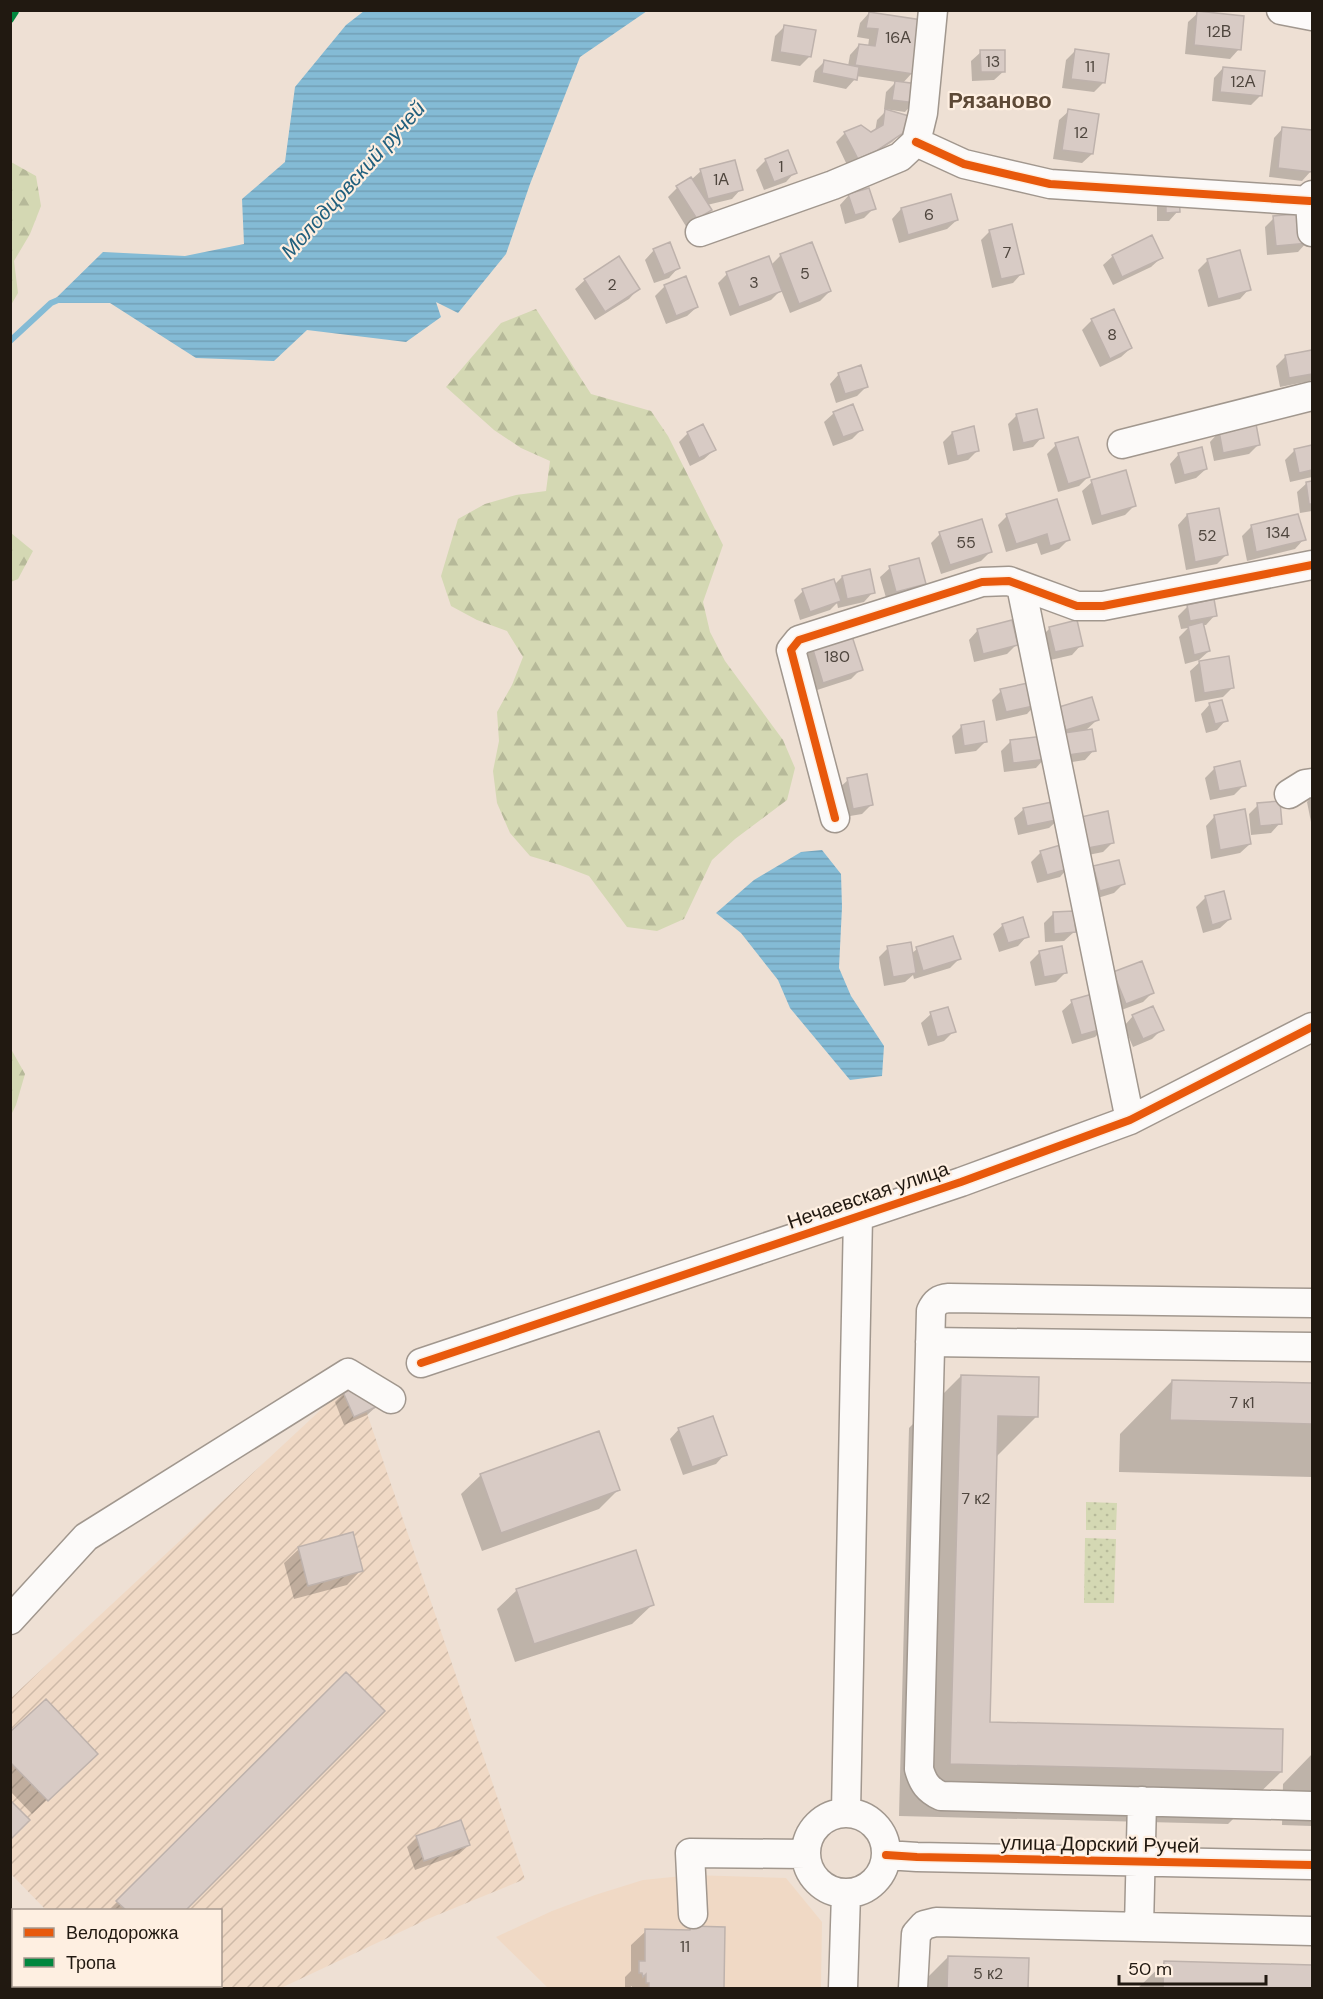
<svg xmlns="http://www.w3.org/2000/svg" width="1323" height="1999" viewBox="0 0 1323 1999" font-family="'DM Sans',sans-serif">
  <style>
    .built { fill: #f0d9c5 }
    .industrial { fill: url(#industrial-furrows) }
    .forest { fill: url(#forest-firs) }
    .park { fill: url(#park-dots) }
    .water { fill: url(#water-rules) }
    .shadow { fill: #0003 }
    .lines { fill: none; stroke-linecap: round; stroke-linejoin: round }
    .stream { stroke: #84bbd5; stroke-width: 6 }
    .building { fill: #d8cbc5; stroke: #beb2ac; stroke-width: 1.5 }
    .minor-casing { stroke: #a1978e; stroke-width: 31 }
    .minor { stroke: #fcfaf9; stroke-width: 28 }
    .quiet { stroke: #00873e; stroke-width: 6; stroke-dasharray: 12 6; stroke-linecap: butt }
    .cycleway-casing { stroke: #feefe1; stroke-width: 11 }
    .cycleway { stroke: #e8590c; stroke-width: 8 }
    .labels { text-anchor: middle; stroke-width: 4.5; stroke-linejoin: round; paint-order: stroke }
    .number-label { font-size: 16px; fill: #4f463e }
    .street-label { font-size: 20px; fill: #211911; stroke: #feefe1 }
    .water-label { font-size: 21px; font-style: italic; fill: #205f7d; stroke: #feefe1 }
    .quarter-label { font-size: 22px; font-weight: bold; fill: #5d4936; stroke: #feefe1 }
  </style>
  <defs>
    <pattern id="industrial-furrows" width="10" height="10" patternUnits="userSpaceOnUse" patternTransform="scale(1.5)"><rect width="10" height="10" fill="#f0d9c5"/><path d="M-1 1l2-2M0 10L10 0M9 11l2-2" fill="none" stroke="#cebaa8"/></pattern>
    <pattern id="forest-firs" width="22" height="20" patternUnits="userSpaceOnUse" patternTransform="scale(1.5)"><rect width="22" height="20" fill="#d4d8b3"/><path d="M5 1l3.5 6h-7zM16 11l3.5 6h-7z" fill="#b6b999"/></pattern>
    <pattern id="park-dots" width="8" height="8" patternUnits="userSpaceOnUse" patternTransform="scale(1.5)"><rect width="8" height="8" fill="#d4d8b3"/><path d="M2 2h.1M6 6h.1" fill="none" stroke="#b6b999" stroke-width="1.8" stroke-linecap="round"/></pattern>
    <pattern id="water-rules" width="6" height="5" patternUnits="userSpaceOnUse" patternTransform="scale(1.5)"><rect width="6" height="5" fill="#84bbd5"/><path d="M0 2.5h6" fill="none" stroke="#72a0b6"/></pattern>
  </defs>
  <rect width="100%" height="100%" fill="#eee0d4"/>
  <path class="built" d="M 692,1875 L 786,1878 L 822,1922 L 821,1988 L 548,1988 L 496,1937 L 552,1911 L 595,1895 L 643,1880 Z"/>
  <path class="industrial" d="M 355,1378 L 525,1879 L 430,1918 L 281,1988 L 121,1988 L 118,1986 L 220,1986 L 220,1910 L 46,1910 L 11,1874 L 11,1698 Z"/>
  <path class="forest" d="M 11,162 L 36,176 L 41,206 L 30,234 L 14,261 L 18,293 L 11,305 Z
    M 536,309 L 591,394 L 651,411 L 668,436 L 723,545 L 703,602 L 710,632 L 725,661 L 783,740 L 795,768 L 787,800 L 735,839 L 712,860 L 684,919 L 657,931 L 627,927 L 589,876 L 560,865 L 530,856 L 510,833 L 497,803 L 493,771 L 499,741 L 497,712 L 512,685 L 523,657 L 507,631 L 477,620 L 451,606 L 441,576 L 458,519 L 485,504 L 516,495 L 546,491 L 550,461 L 521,448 L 494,430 L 446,387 L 501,323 Z
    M 11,533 L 33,551 L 18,579 L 11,582 Z
    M 11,1049 L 25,1074 L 16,1105 L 11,1115 Z"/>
  <path class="park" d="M 1086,1502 L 1117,1503 L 1116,1530 L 1086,1530 Z
    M 1085,1538 L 1116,1539 L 1114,1603 L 1084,1603 Z"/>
  <path class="water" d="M 364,11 L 647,11 L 580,57 L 530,184 L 506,254 L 458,313 L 436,302 L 441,317 L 406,342 L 307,330 L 274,361 L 196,358 L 110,303 L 51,303 L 103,252 L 185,256 L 244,244 L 242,199 L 285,162 L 295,87 L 346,25 Z
    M 822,850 L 841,874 L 842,907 L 839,968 L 851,996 L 884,1046 L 882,1076 L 850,1080 L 790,1008 L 778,980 L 741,933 L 716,913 L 754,880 L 801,852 Z"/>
  <path class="shadow" d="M 869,13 L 912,73 L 902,84 L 914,102 L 905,112 L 884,109 L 886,92 L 896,82 L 856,76 L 855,79 L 846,89 L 813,82 L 815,71 L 825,61 L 848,66 L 850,55 L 859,45 L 868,47 L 869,39 L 857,37 L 860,23 Z
    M 1198,13 L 1239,49 L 1230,59 L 1185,54 L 1188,22 Z
    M 785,26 L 810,56 L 800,66 L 771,61 L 775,36 Z
    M 1075,51 L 1103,83 L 1094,92 L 1062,88 L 1066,60 Z
    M 981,52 L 1004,71 L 994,80 L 972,81 L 971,61 Z
    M 1223,68 L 1261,95 L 1251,105 L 1212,101 L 1214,78 Z
    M 886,111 L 902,132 L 892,142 L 864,160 L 848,167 L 836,142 L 845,133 L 871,134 L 875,132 L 877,120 Z
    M 1069,111 L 1092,154 L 1082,163 L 1053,159 L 1059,120 Z
    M 1283,128 L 1312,132 L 1311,171 L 1302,181 L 1269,177 L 1274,138 Z
    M 766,160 L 795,172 L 786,182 L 764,190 L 756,170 Z
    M 701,171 L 741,189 L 732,199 L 707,205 L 710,210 L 701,219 L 687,228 L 668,197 L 677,188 L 691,180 Z
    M 849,195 L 874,208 L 864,218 L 845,224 L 840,205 Z
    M 1166,196 L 1178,211 L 1169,221 L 1157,221 L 1157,205 Z
    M 901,209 L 957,220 L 947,229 L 899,243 L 892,219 Z
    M 1274,218 L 1307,242 L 1298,252 L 1267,255 L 1265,227 Z
    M 990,231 L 1022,273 L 1013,283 L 992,288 L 981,240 Z
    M 811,244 L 830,291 L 820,301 L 790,313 L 781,290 L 771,300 L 730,316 L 718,283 L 727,274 L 771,265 L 780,256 Z
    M 654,250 L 678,268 L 669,278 L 654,283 L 645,260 Z
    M 1113,256 L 1161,258 L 1151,267 L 1113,285 L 1103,265 Z
    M 1208,260 L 1249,289 L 1240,299 L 1208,307 L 1198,270 Z
    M 585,280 L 638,289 L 629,299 L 595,320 L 575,289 Z
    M 665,286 L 697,307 L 687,316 L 666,324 L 655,296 Z
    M 1092,320 L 1131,348 L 1121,357 L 1100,367 L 1082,330 Z
    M 1312,352 L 1312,379 L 1310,381 L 1280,387 L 1276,366 L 1285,357 Z
    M 839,374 L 867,386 L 857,396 L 836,403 L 830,384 Z
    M 834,413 L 861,430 L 852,439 L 833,446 L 824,422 Z
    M 1017,415 L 1042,437 L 1033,447 L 1013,451 L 1008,424 Z
    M 1219,432 L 1258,445 L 1249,454 L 1214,461 L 1210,442 Z
    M 688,433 L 714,450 L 704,459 L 690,466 L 679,442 Z
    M 952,433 L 978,450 L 968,460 L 948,465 L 943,442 Z
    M 1056,445 L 1088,477 L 1079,486 L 1058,492 L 1047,454 Z
    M 1312,446 L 1312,477 L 1290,482 L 1285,460 L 1295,450 Z
    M 1179,454 L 1206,469 L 1196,478 L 1175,484 L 1170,464 Z
    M 1092,482 L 1134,506 L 1125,515 L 1092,525 L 1082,491 Z
    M 1312,482 L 1312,511 L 1300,513 L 1297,492 L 1307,483 Z
    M 1187,515 L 1226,555 L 1217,564 L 1186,570 L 1178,525 Z
    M 1007,516 L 1068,540 L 1059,549 L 1041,555 L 1037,543 L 1006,552 L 998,525 Z
    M 1251,527 L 1304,539 L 1295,549 L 1247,561 L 1242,536 Z
    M 940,534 L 991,551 L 981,561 L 941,574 L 931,543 Z
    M 890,568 L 925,584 L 915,593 L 887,601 L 880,577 Z
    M 842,577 L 873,592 L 864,602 L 838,608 L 837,603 L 830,610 L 800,620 L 794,600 L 803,591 L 834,585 Z
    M 1188,606 L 1215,615 L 1206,625 L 1203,625 L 1209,651 L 1199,660 L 1185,664 L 1179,637 L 1188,628 L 1181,629 L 1178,616 Z
    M 1050,628 L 1081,645 L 1072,655 L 1046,661 L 1040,638 Z
    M 978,630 L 1016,645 L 1007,654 L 974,662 L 969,640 Z
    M 812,644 L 861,669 L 851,679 L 814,691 L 802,654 Z
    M 1200,662 L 1232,688 L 1223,697 L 1195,702 L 1190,671 Z
    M 1001,691 L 1036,704 L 1027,714 L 996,721 L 992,700 Z
    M 1210,704 L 1226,720 L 1217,730 L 1206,733 L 1201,714 Z
    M 1051,718 L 1097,720 L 1085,731 L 1094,750 L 1085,760 L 1059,764 Z
    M 962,726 L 986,741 L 976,751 L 955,754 L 952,736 Z
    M 1010,742 L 1045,758 L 1036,768 L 1004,772 L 1001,751 Z
    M 1215,768 L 1244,785 L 1234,795 L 1210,800 L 1205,778 Z
    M 848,780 L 872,804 L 862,814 L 844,817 L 838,789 Z
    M 1312,796 L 1312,821 L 1311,822 L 1307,802 Z
    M 1258,805 L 1280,823 L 1271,833 L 1251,835 L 1249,814 Z
    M 1024,809 L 1059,819 L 1049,828 L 1018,835 L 1014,818 Z
    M 1215,816 L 1250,844 L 1240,853 L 1211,859 L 1206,826 Z
    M 1072,828 L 1113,842 L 1103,852 L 1078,857 Z
    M 1041,852 L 1069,867 L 1060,877 L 1037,883 L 1031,862 Z
    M 1094,868 L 1123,884 L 1114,893 L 1091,900 L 1085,877 Z
    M 1206,897 L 1230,919 L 1220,928 L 1203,933 L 1196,907 Z
    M 1053,914 L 1074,932 L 1064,941 L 1045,942 L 1044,923 Z
    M 1003,925 L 1027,936 L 1018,946 L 999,952 L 993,934 Z
    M 888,948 L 911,954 L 917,949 L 959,959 L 950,968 L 914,979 L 913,975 L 905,982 L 884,986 L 879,957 Z
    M 1040,952 L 1065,973 L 1056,982 L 1035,986 L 1030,962 Z
    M 1114,974 L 1153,992 L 1143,1002 L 1116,1012 Z
    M 1072,1002 L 1105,1027 L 1095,1037 L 1072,1044 L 1062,1011 Z
    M 931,1014 L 954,1031 L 944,1041 L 928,1046 L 921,1023 Z
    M 1133,1016 L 1162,1029 L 1152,1039 L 1133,1047 L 1124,1026 Z
    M 961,1376 L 1037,1416 L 995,1458 L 988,1723 L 1281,1772 L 1228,1824 L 899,1816 L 909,1428 Z
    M 1172,1381 L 1312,1385 L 1312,1477 L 1119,1472 L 1120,1434 Z
    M 344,1393 L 377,1406 L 367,1415 L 344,1425 L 335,1402 Z
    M 679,1429 L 725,1454 L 716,1464 L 683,1475 L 670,1439 Z
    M 481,1475 L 618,1490 L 599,1509 L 482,1551 L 461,1494 Z
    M 299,1549 L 361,1570 L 347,1585 L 294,1599 L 284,1563 Z
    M 517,1590 L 652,1605 L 632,1624 L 515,1662 L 497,1609 Z
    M 326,1693 L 383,1711 L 184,1910 L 109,1910 Z
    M 10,1734 L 81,1768 L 32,1814 L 10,1791 Z
    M 1312,1754 L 1312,1826 L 1282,1825 L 1283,1784 Z
    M 461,1822 L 469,1845 L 459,1854 L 415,1870 L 407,1847 L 416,1838 Z
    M 691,1927 L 722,1987 L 720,1988 L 632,1988 L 632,1986 L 629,1988 L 625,1987 L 625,1977 L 631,1971 L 631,1945 L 646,1931 L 687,1932 Z
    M 948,1957 L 1028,1959 L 1027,1988 L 917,1988 Z
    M 1164,1963 L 1312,1966 L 1312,1988 L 1138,1988 Z"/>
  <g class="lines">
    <path class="stream" d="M 10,341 L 51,303 L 58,300"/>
  </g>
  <path class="building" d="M 1197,11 L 1244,16 L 1241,50 L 1194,45 Z
    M 869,12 L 922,20 L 913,74 L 855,65 L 859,44 L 875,46 L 878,29 L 866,28 Z
    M 784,25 L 816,30 L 811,57 L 780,52 Z
    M 1075,49 L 1109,54 L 1105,83 L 1071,79 Z
    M 980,50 L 1005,50 L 1005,72 L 981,72 Z
    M 824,60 L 859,67 L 857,80 L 822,73 Z
    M 1223,67 L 1265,71 L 1262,96 L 1220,92 Z
    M 895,81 L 918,84 L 916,103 L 892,100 Z
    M 885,109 L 909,116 L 903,133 L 876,151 L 858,159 L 844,132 L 861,125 L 871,132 L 883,125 Z
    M 1068,109 L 1099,114 L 1093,154 L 1062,150 Z
    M 1282,127 L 1312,130 L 1312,172 L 1278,168 Z
    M 788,150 L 797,173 L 774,182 L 765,159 Z
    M 735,160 L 743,190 L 708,199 L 700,169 Z
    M 691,177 L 712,210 L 697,219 L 676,186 Z
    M 869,188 L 876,209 L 855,215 L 848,194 Z
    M 951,194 L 958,220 L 908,235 L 901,208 Z
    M 1166,194 L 1179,194 L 1180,212 L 1166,213 Z
    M 1306,213 L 1309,243 L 1276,246 L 1273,216 Z
    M 1012,224 L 1024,274 L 1001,279 L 989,230 Z
    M 1152,235 L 1163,258 L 1122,277 L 1112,255 Z
    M 670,242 L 680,268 L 664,275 L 653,249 Z
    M 812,242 L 831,291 L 799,304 L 780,254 Z
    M 1240,250 L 1251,290 L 1218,299 L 1207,259 Z
    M 619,256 L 640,289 L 605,312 L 584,279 Z
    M 769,256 L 782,291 L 739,307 L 726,272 Z
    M 686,276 L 698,307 L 676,316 L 664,285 Z
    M 1114,309 L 1132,348 L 1110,359 L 1091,319 Z
    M 1312,350 L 1312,374 L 1289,378 L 1285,355 Z
    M 861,365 L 868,387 L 845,394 L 838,373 Z
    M 853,404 L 863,430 L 843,437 L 833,412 Z
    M 1037,409 L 1044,438 L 1023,443 L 1016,414 Z
    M 703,424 L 716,450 L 699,458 L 687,432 Z
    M 1256,424 L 1260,445 L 1223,453 L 1219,431 Z
    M 974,426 L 979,451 L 957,456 L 952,432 Z
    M 1078,437 L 1090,477 L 1068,484 L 1055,443 Z
    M 1312,445 L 1312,470 L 1299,473 L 1294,449 Z
    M 1202,447 L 1207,469 L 1184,475 L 1178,453 Z
    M 1126,470 L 1136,506 L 1101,516 L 1091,480 Z
    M 1312,481 L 1312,504 L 1309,504 L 1306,482 Z
    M 1057,499 L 1070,540 L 1050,546 L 1047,534 L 1016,544 L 1006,514 Z
    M 1219,508 L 1228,555 L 1195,562 L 1187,514 Z
    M 1298,514 L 1306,540 L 1256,552 L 1251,525 Z
    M 982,519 L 992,552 L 950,565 L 939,532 Z
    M 919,558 L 926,584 L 896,592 L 889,566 Z
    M 870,569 L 875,593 L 847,599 L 842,576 Z
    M 834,579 L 841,601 L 810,612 L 802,589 Z
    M 1214,599 L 1217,616 L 1190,621 L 1187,605 Z
    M 1012,620 L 1018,645 L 983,654 L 977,629 Z
    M 1077,620 L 1083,646 L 1055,652 L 1049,627 Z
    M 1203,622 L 1210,651 L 1194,655 L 1188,626 Z
    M 850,630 L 863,670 L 823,683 L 811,643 Z
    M 1229,656 L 1234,688 L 1204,693 L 1199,661 Z
    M 1033,682 L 1038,705 L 1006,712 L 1000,689 Z
    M 1092,697 L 1099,720 L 1066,730 L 1059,707 Z
    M 1222,700 L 1228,721 L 1215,724 L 1209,703 Z
    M 984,721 L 987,742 L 964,746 L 961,725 Z
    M 1092,729 L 1096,751 L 1068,755 L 1064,733 Z
    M 1044,736 L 1047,759 L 1013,763 L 1010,740 Z
    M 1240,761 L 1246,786 L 1219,791 L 1214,767 Z
    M 867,774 L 873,805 L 853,809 L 847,778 Z
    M 1057,801 L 1061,819 L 1027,826 L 1023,808 Z
    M 1280,801 L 1282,824 L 1260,826 L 1257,803 Z
    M 1245,809 L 1251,844 L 1220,850 L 1214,815 Z
    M 1108,811 L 1114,843 L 1088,848 L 1081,817 Z
    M 1064,844 L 1071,868 L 1047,875 L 1040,851 Z
    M 1119,860 L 1125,884 L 1100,891 L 1093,866 Z
    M 1224,891 L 1231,919 L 1212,925 L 1205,896 Z
    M 1074,911 L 1076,932 L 1054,934 L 1053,912 Z
    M 1023,917 L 1029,937 L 1008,943 L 1002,924 Z
    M 953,936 L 961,959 L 923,971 L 916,947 Z
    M 911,942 L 916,973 L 893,977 L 887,946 Z
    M 1062,946 L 1067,973 L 1044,977 L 1039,951 Z
    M 1142,961 L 1154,993 L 1126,1004 L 1113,972 Z
    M 1096,993 L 1106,1028 L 1081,1035 L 1071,1000 Z
    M 1153,1006 L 1164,1030 L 1143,1039 L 1132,1015 Z
    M 948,1007 L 956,1032 L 937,1037 L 930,1012 Z
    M 961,1375 L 1039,1377 L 1038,1417 L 998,1416 L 990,1722 L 1283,1729 L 1282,1772 L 950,1764 Z
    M 1172,1380 L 1312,1383 L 1312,1424 L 1170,1420 Z
    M 368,1381 L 378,1406 L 354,1417 L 343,1392 Z
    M 713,1416 L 727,1455 L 692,1467 L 678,1428 Z
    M 599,1431 L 620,1490 L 501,1533 L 480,1474 Z
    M 353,1532 L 363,1571 L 308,1586 L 298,1547 Z
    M 636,1550 L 654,1605 L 534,1644 L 516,1589 Z
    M 346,1672 L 385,1711 L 186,1910 L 126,1910 L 116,1901 Z
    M 46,1699 L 98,1754 L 48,1801 L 10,1762 L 10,1732 Z
    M 10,1800 L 30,1820 L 10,1840 Z
    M 461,1820 L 470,1845 L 424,1861 L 416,1836 Z
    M 691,1926 L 725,1927 L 724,1988 L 649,1988 L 649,1983 L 646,1983 L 646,1974 L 643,1977 L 642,1973 L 639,1973 L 639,1961 L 645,1961 L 645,1929 L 690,1930 Z
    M 948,1956 L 1029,1958 L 1028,1988 L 947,1988 Z
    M 1164,1961 L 1312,1965 L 1312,1988 L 1163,1988 Z"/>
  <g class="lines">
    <defs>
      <path id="minor" d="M 1281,10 L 1312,16
        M 916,142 L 964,164 L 1050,184 L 1310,201
        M 1312,195 L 1310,201 L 1312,232
        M 700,232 L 833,185 L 900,157 L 916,142 L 923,113 L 933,10
        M 1122,444 L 1312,396
        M 1021,586 L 1130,1120
        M 1289,794 L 1305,784 L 1312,783
        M 835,818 L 791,650 L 799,640 L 982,582 L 1009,581 L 1077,606 L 1103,606 L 1312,565
        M 1312,1303 L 949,1298 C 939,1299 935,1302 931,1311 L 919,1769 C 923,1783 928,1790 941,1796 L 1312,1806
        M 930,1342 L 1312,1347
        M 421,1363 L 961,1182 L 1130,1120 L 1312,1027
        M 10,1620 L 86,1537 L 348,1373 L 391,1399
        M 846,1812 L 858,1216
        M806 1853a40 40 0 1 1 80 0a40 40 0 1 1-80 0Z
        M 886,1855 L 917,1857 L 1312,1865
        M 693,1914 L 690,1853 L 806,1854
        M 1139,1927 L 1142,1801
        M 843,1988 L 846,1894
        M 913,1988 L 916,1934 L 924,1925 L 936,1922 L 1312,1931"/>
    </defs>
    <use href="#minor" class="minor-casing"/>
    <use href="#minor" class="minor"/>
    <path class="quiet" d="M 10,21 L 17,10"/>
    <defs>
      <path id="cycleway" d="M 916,142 L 964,164 L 1050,184 L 1310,201
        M 835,818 L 791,650 L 799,640 L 982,582 L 1009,581 L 1077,606 L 1103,606 L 1312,565
        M 421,1363 L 961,1182 L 1130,1120 L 1312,1027
        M 886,1855 L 917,1857 L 1312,1865"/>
    </defs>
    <use href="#cycleway" class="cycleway-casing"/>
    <use href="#cycleway" class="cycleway"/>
  </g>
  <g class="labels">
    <g class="number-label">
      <text x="1219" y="37">12В</text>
      <text x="898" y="43">16А</text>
      <text x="993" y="67">13</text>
      <text x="1090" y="72">11</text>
      <text x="1243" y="87">12А</text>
      <text x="1081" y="138">12</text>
      <text x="781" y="172">1</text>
      <text x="721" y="185">1А</text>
      <text x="929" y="220">6</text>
      <text x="1007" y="258">7</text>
      <text x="805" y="279">5</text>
      <text x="754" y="288">3</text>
      <text x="612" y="290">2</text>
      <text x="1112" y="340">8</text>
      <text x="1278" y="538">134</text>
      <text x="1207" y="541">52</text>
      <text x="966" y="548">55</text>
      <text x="837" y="662">180</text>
      <text x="1242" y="1408">7 к1</text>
      <text x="976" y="1504">7 к2</text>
      <text x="685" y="1952">11</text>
      <text x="988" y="1979">5 к2</text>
    </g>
    <g class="street-label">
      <text transform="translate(868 1195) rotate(-19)" y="7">Нечаевская улица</text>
      <text transform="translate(1100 1844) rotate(1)" y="7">улица Дорский Ручей</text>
    </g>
    <g class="water-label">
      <text transform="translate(353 180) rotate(-48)" y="7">Молодцовский ручей</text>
    </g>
    <g class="quarter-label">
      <text x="1000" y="108">Рязаново</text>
    </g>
  </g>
  <rect width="1323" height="1999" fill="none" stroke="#211911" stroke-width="24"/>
  <rect x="12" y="1909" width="210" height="78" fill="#feefe1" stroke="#a6998e" stroke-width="1.5"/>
  <rect x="24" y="1928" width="30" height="9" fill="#e8590c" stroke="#a6998e" stroke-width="1.5"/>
  <text x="66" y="1939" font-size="18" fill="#211911">Велодорожка</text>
  <rect x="24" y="1958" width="30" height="9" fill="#00873e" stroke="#a6998e" stroke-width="1.5"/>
  <text x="66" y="1969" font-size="18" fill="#211911">Тропа</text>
  <path d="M1119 1975v9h147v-9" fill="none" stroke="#211911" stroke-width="3"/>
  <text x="1128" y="1975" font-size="18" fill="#211911" stroke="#feefe1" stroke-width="4.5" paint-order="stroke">50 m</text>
</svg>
